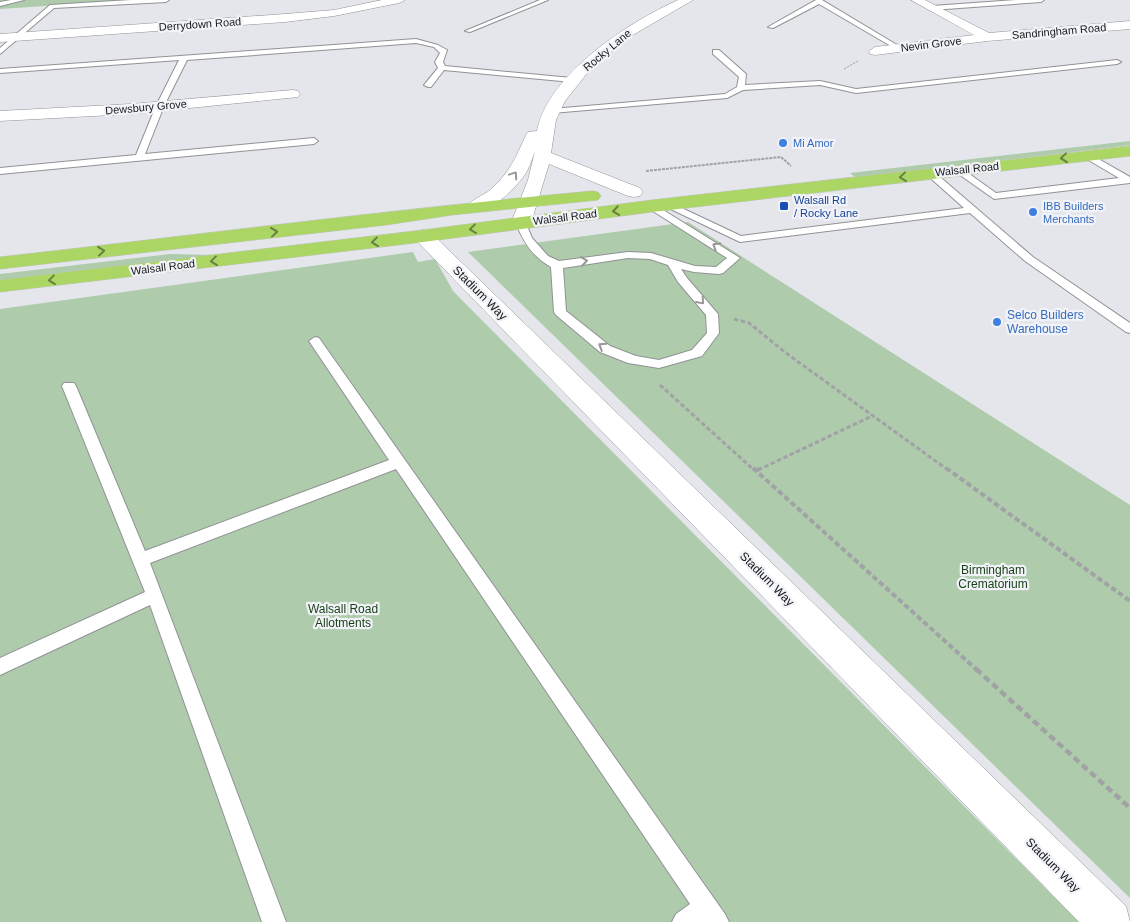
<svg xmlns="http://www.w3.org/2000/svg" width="1130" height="922" viewBox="0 0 1130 922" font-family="Arial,sans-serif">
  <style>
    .green { fill: #aecbab }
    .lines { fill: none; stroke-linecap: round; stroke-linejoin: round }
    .lane-casing { stroke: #909296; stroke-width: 2 }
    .street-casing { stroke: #909296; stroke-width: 1 }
    .highway-casing { stroke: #c3c3c3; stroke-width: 1 }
    .path-far4 { stroke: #a1a2a6; stroke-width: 1; stroke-dasharray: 2.5 1; stroke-linecap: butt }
    .path-far3 { stroke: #a1a2a6; stroke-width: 2; stroke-dasharray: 3 1; stroke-linecap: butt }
    .path-far2 { stroke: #a1a2a6; stroke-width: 3; stroke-dasharray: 4.5 2.5; stroke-linecap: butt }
    .path-far1 { stroke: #a1a2a6; stroke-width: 4; stroke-dasharray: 5.5 3; stroke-linecap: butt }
    .path { stroke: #a1a2a6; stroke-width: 4.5; stroke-dasharray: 7 4; stroke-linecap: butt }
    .lane { fill: #fff; fill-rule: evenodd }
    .street { fill: #fff; fill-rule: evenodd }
    .highway { fill: #abd663; fill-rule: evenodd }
    .oneway { stroke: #698042 }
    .oneway2 { stroke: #979798 }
    .shop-dot { fill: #3f7fe0; stroke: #f1f3f8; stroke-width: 2 }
    .transit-dot { fill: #1a4fb4; stroke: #f1f3f8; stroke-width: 2 }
    .labels { text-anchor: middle; stroke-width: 4.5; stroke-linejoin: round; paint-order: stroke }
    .far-street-label { font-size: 11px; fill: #18181a; stroke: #f1f3f8 }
    .far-shop-label { font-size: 11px; fill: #366cbe; stroke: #f1f3f8; text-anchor: start }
    .far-transit-label { font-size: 11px; fill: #164399; stroke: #f1f3f8; text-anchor: start }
    .street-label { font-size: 12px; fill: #18181a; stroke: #f1f3f8 }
    .shop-label { font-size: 12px; fill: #366cbe; stroke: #f1f3f8; text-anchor: start }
    .park-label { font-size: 12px; fill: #153f13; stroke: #f1f3f8 }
  </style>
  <rect width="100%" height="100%" fill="#e4e6eb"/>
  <path class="green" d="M 0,0 L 135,0 L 0,9 Z
    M 1130,141 L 1130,145 L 856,178 L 850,173 Z
    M 688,222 L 1130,505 L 1130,898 L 468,252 Z
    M 413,252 L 418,262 L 435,259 L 453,291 L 1079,922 L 0,922 L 0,309 Z
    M 170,254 L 216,255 L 0,281 L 0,274 Z"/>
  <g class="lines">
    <defs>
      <path id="lane" d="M 11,0 L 24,0 L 0,6 L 0,2 Z
        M 131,0 L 169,0 L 166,2 L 54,8 L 0,54 L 0,48 L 50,5 Z
        M 540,0 L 548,0 L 470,32 L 465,31 Z
        M 816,0 L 822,0 L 902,48 L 896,49 L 819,4 L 773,28 L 768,27 Z
        M 1016,0 L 1044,0 L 1041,2 L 932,10 L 929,8 L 932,6 Z
        M 416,39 L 438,45 L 447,50 L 443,62 L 445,66 L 572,78 L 576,80 L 572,82 L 444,70 L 431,87 L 428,87 L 424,85 L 438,68 L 435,62 L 440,53 L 434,47 L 416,43 L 187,60 L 164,106 L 145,154 L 314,138 L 318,141 L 314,144 L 0,174 L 0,168 L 136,155 L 156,106 L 179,60 L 0,73 L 0,69 Z
        M 713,50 L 719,50 L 746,74 L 745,85 L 820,81 L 856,89 L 1117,60 L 1121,62 L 1117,64 L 856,93 L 820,85 L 743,90 L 727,98 L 552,113 L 548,111 L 552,109 L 725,94 L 737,87 L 739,77 L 713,54 Z
        M 1088,153 L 1130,177 L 1130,183 L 994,199 L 953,170 L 958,167 L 961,168 L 996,193 L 1119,178 L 1085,158 L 1083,156 Z
        M 930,170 L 933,171 L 1033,257 L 1130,323 L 1130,333 L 1126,332 L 1025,261 L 970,213 L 740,242 L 660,204 L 661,202 L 669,202 L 741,236 L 964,208 L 927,175 L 927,171 Z
        M 652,203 L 740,258 L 723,273 L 719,274 L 694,272 L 681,269 L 687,278 L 718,314 L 719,333 L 702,356 L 659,368 L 628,363 L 600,352 L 556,315 L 554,312 L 551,267 C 533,257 523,242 516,223 L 517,221 L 525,221 L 532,238 L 548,256 L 559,261 L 628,252 L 651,253 L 695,266 L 716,267 L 727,258 L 648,208 L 648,204 ZM 628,258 L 650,259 L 668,265 L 678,282 L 706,315 L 707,333 L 692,350 L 659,360 L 636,356 L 610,346 L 566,311 L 563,268 Z
        M 315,337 L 319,338 L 725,914 L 729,922 L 672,922 L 676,914 L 690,904 L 396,469 L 150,563 L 286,922 L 262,922 L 150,605 L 0,675 L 0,658 L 145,592 L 62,386 L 64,383 L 74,383 L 76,386 L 145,551 L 389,460 L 309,341 Z"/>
      <path id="street" d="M 382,0 L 405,0 L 399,3 L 334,16 L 285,22 L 0,42 L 0,34 L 285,14 L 334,10 Z
        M 678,0 L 693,0 L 631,36 L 592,67 L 565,101 L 556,120 L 551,153 L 640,188 L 643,192 L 640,196 L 634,197 L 628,196 L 549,164 L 531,223 L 528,227 L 521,229 L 514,227 L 511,223 L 528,180 L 535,151 C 532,159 529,169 524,176 C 513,190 490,215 470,210 L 468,206 C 473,198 483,196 490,190 C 510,172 515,159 526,135 L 528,132 L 537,131 C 548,74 629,22 678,0 Z
        M 911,0 L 925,0 L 989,33 L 1130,21 L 1130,29 L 987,41 L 875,55 L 870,54 L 869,51 L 875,47 L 974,35 Z
        M 293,90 L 298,91 L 300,94 L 298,97 L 131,114 L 0,121 L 0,111 L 131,104 Z
        M 423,230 L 430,232 L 1126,906 L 1130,922 L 1079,922 L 416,240 L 413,236 L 416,232 Z"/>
      <path id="highway" d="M 1130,146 L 1130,156 L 652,212 L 423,242 L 0,292 L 0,280 L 423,230 L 652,200 Z
        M 592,191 L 598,192 L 601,196 L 598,200 L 452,215 L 386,225 L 0,269 L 0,257 C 197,235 394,209 592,191 Z"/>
    </defs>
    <use href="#lane" class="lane-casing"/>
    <use href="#street" class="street-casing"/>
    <use href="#highway" class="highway-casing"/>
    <path class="path-far4" d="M 844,69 L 858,61"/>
    <path class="path-far3" d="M 646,171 L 781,157 L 791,166"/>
    <path class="path-far2" d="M 734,319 L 749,323 L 786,353 L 948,470
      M 660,385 L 754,470
      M 758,470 L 872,416"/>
    <path class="path-far1" d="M 753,468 L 977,670
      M 946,468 L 1130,601
      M 755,471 L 761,468"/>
    <path class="path" d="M 976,669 L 1130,808"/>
    <use href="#lane" class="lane"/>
    <use href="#street" class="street"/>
    <use href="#highway" class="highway"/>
  </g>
  <defs><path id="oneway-chevron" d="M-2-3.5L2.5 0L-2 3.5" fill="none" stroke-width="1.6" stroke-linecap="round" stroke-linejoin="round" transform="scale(1.25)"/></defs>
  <g class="oneway">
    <use href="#oneway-chevron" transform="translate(1064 158) rotate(174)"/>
    <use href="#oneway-chevron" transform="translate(903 177) rotate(173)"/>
    <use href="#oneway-chevron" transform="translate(616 211) rotate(172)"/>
    <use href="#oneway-chevron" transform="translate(473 229) rotate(173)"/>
    <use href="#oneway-chevron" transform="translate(274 232) rotate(-6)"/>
    <use href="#oneway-chevron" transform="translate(375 242) rotate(173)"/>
    <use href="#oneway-chevron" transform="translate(101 251) rotate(-6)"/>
    <use href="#oneway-chevron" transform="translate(214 261) rotate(173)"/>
    <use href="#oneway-chevron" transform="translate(52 280) rotate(173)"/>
  </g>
  <g class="oneway2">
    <use href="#oneway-chevron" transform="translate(514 175) rotate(-56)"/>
    <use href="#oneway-chevron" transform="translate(716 246) rotate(-148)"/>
    <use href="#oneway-chevron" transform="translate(584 261) rotate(-8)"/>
    <use href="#oneway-chevron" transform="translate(701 301) rotate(49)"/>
    <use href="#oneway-chevron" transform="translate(602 346) rotate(-147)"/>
  </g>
  <g class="shop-dot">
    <circle cx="783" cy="143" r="5"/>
    <circle cx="1033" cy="212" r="5"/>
    <circle cx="997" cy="322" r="5"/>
  </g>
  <rect class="transit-dot" x="779" y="201" width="10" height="10" rx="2.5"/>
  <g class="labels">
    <g class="far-street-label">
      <text transform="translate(200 24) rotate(-4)" y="4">Derrydown Road</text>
      <text transform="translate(1059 31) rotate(-5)" y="4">Sandringham Road</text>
      <text transform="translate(931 44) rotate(-7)" y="4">Nevin Grove</text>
      <text transform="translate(607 50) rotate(-40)" y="4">Rocky Lane</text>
      <text transform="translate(146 107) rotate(-5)" y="4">Dewsbury Grove</text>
      <text transform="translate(967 169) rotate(-6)" y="4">Walsall Road</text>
      <text transform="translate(565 217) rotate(-7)" y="4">Walsall Road</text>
      <text transform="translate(163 267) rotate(-7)" y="4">Walsall Road</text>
    </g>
    <g class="far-shop-label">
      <text x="793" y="147">Mi Amor</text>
      <text x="1043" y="210">IBB Builders<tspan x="1043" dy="13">Merchants</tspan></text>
    </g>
    <g class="far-transit-label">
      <text x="794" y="204">Walsall Rd<tspan x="794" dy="13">/ Rocky Lane</tspan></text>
    </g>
    <g class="street-label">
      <text transform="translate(480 293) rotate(45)" y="4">Stadium Way</text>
      <text transform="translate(767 579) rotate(45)" y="4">Stadium Way</text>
      <text transform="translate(1053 865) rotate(45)" y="4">Stadium Way</text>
    </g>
    <g class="shop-label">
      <text x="1007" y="319">Selco Builders<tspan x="1007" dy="14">Warehouse</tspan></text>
    </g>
    <g class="park-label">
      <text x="993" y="574">Birmingham<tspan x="993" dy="14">Crematorium</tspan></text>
      <text x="343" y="613">Walsall Road<tspan x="343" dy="14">Allotments</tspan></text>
    </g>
  </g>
</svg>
